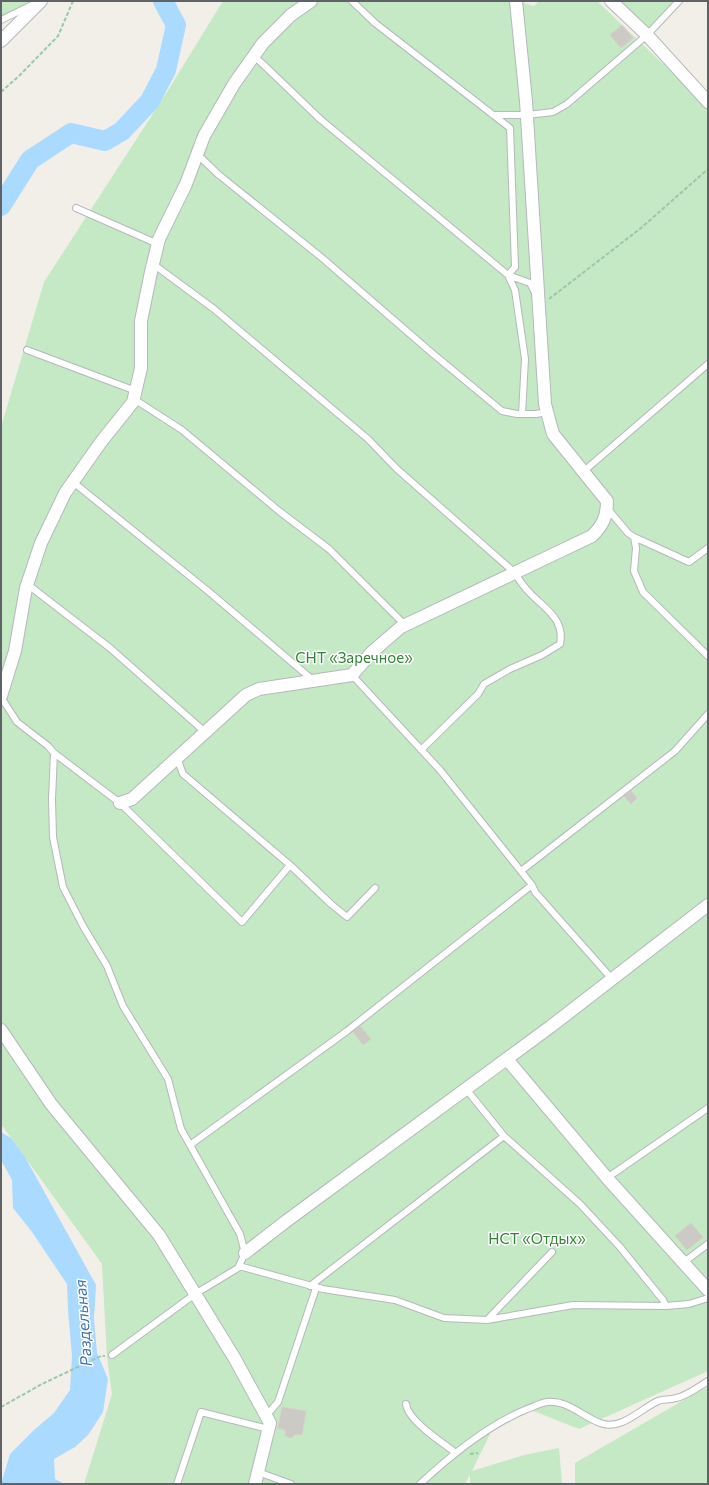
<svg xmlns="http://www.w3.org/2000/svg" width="709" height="1485" viewBox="0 0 709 1485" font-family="Commissioner,sans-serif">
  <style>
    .green { fill: #c5e8c5 }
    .water { fill: #aadaff }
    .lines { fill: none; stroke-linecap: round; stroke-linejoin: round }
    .river { stroke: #aadaff; stroke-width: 20 }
    .building { fill: #cccac5; stroke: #d6d1c6 }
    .service-casing { stroke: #b5b8bc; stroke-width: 8 }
    .minor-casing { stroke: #b5b8bc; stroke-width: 14 }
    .path { stroke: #9cc7a9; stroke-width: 2; stroke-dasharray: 4 2; stroke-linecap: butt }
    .service { stroke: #fff; stroke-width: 6 }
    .minor { stroke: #fff; stroke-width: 12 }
    .labels { text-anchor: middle; stroke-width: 3; stroke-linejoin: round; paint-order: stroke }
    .park-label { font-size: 15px; fill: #348238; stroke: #fff }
    .water-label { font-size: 16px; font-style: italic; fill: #4174aa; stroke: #fff }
  </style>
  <rect width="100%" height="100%" fill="#f1efe8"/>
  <path class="green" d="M 1,1 L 36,1 L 1,18 Z
    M 223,1 L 518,1 L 534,6 L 539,1 L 597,1 L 708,107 L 708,1371 L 579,1429 L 531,1410 L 491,1432 L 472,1471 L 524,1455 L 559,1448 L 562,1484 L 470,1484 L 470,1474 L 465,1484 L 84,1484 L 112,1394 L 107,1357 L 102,1264 L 1,1124 L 1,427 L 44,282 L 167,92 Z
    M 616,1 L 674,1 L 647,31 Z
    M 708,1386 L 708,1484 L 575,1484 L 575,1463 Z"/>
  <path class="water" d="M 1,1132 L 11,1138 L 25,1157 L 96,1285 L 94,1319 L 97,1353 L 108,1379 L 103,1412 L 88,1435 L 75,1447 L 54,1459 L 55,1479 L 65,1484 L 1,1484 L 10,1454 L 34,1430 L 54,1413 L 70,1390 L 72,1356 L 68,1310 L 67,1284 L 32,1232 L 13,1208 L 12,1180 L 1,1160 Z"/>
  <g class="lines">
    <path class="river" d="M 1,206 L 30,160 L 71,133 L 105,141 L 122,131 L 150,101 L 166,70 L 176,25 L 163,1"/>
  </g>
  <path class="building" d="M 622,25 L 633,38 L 621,48 L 610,35 Z
    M 631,791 L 637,798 L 631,804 L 624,796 Z
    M 360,1026 L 371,1039 L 363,1045 L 353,1032 Z
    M 691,1223 L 703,1237 L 687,1250 L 675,1236 Z
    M 282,1407 L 306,1411 L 302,1435 L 296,1434 L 291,1438 L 285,1436 L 285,1430 L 278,1428 Z"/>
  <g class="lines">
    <defs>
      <path id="service" d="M 1,20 L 32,5
        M 254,56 L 268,69 L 320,119 L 508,275 L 515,267 L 510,128 L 375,23 L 352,1
        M 493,115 L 527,115 L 553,112 L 567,104 L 647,35 L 679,1
        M 197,154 L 219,175 L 321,257 L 432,353 L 502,411 L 517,414 L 536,414 L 547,412
        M 76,208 L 158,244
        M 153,264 L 214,309 L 368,439 L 397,469 L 515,573 C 519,580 524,587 530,593 C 545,609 565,619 560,644 L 542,655 L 510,669 L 484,684 L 478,694 L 421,750
        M 508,275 L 515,290 L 525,359 L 522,414
        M 508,275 L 530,283 L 535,293
        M 27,350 L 136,391
        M 134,399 L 182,430 L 279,511 L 329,549 L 405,625
        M 584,471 L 708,364
        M 73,482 L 208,591 L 314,681
        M 607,508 L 628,533 L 634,537
        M 708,548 L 689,562 L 634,537 L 636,548 L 634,571 L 643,592 L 708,656
        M 27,584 L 110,648 L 205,732
        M 352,675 L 440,770 L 532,885 L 535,892 L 612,979
        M 1,697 L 17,722 L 48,746 L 54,753
        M 290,865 L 331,904 L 347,917 L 375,888
        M 521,871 L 675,751 L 708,714
        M 466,1089 L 504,1136 L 580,1204 L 620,1247 L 663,1300 L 666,1306
        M 190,1145 L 347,1031 L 532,885
        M 607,1178 L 708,1108
        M 684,1262 L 708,1244
        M 239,1266 L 323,1289 L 395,1300 L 444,1318 L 487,1320 L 573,1305 L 666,1306 L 689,1304 L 708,1298
        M 310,1286 L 504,1136
        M 487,1320 L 552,1252
        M 112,1355 L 195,1294 L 238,1268 L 245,1253 L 240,1234 L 181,1129 L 168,1079 L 123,1006 L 107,966 L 83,926 L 63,887 L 53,837 L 52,799 L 54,753 L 120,803 L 242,922 L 290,865 L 183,774 L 177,758
        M 406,1404 C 408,1421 443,1443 456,1453
        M 266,1416 L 278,1402 L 316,1288
        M 258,1472 L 291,1484
        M 177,1484 L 201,1412 L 268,1429
        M 420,1484 C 450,1456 488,1425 527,1409 C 533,1407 540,1403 547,1402 C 566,1399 583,1417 600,1423 C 622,1431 640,1409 658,1401 C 663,1399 670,1400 676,1398 C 687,1396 698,1387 708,1381"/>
      <path id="minor" d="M 611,1 L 647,35 L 708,102
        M 1,41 L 41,1
        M 1,696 L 15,651 L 26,588 L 41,543 L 65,493 L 101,442 L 133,402 L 141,368 L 141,321 L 151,272 L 159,239 L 186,184 L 204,136 L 234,84 L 263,43 L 291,15 L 311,1
        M 120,803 L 132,799 L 246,695 L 259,689 L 352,675 L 372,652 L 401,627 L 592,536 C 603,525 607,517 607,501 L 553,434 L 545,404 L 526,101 L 516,1
        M 1,1030 L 51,1104 L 159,1235 L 235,1359 L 270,1423 L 255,1484
        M 506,1060 L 511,1064 L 607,1178 L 708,1290
        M 245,1253 L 285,1222 L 550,1027 L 708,905"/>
    </defs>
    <use href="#service" class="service-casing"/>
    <use href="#minor" class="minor-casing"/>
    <path class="path" d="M 1,92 L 19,76 L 58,36 L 73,1
      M 549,299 L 641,228 L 708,169
      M 1,1407 L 42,1384 L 101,1356 L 105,1356
      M 470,1454 L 478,1453"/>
    <use href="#service" class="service"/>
    <use href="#minor" class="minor"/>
  </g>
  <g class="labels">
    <g class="park-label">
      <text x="354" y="663">СНТ «Заречное»</text>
      <text x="537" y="1244">НСТ «Отдых»</text>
    </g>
    <g class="water-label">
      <text transform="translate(83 1323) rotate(-94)" y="6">Раздельная</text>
    </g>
  </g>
  <rect width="709" height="1485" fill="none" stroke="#5f6368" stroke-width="4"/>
</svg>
